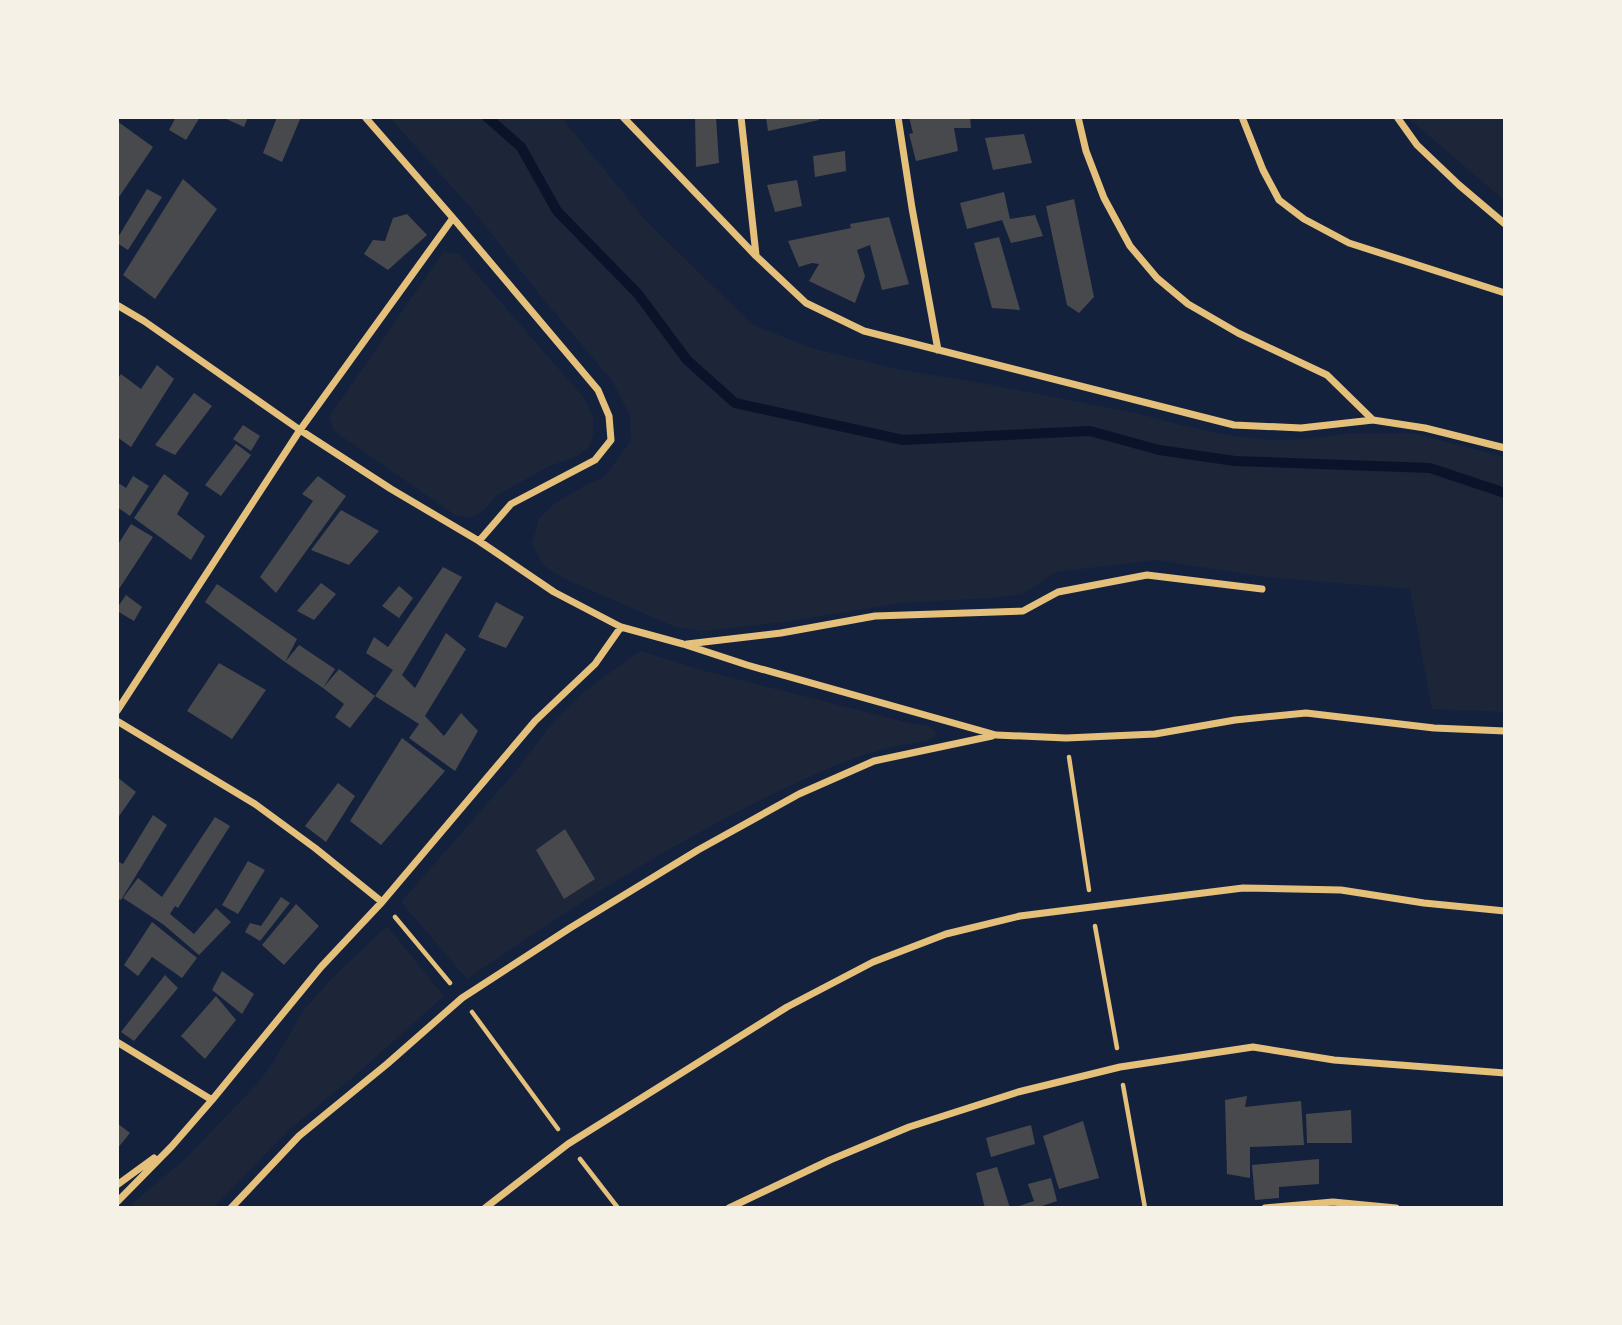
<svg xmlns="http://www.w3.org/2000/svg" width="1622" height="1325" viewBox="0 0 1622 1325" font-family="Overpass,sans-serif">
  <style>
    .green { fill: #1d2539 }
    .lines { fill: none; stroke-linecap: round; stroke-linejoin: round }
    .stream { stroke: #0b132b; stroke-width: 10 }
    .building { fill: #48494c }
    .path { stroke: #e5c07b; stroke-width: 4.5 }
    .minor { stroke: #e5c07b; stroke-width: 7 }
  </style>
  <rect width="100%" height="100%" fill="#14213d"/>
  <path class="green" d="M 389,117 L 561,117 L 647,222 L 753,325 L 811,348 L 901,370 L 986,384 L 1140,414 L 1177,424 L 1232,436 L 1271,440 L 1305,439 L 1346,434 L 1412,433 L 1505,457 L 1505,712 L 1432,709 L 1410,589 L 1264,577 L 1156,560 L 1056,572 L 1023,594 L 992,598 L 902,603 L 783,622 L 703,631 L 675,627 L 563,578 L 544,566 L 532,545 L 539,518 L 553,505 L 582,487 L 604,477 L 631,441 L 630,416 L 613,382 L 540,295 L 472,209 Z
    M 1407,117 L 1505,117 L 1505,201 Z
    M 444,251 L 459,254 L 584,398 L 593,416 L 593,434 L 589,447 L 576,457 L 550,466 L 497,495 L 484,510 L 471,518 L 455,515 L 334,431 L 329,417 Z
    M 640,651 L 709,672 L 913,724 L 927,725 L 937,733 L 934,738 C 921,743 907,743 893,747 C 870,752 848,760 827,769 C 699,825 581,900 467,979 L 401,902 L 513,774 L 556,719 L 586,690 Z
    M 387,926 L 444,996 L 351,1079 L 291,1128 L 213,1208 L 130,1208 L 134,1202 L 185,1159 L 258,1083 L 274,1061 L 303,1011 L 331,979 Z"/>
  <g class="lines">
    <path class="stream" d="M 487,117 L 521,147 L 557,211 L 638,294 L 687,360 L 735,403 L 903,440 L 1090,431 L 1159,450 L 1235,461 L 1430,468 L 1505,493"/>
  </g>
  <path class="building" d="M 176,117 L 200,117 L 186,140 L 169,130 Z
    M 222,117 L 248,117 L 244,127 Z
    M 277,117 L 301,117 L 282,162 L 263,153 Z
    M 695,117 L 716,117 L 719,163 L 696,167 Z
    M 766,117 L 819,117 L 819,120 L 768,131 Z
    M 909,117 L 970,117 L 971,128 L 954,128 L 958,151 L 916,161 L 909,134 L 913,133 Z
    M 117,121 L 153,147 L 117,200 Z
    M 1024,134 L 1032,163 L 993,170 L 985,138 Z
    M 845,151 L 846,171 L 815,177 L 813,156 Z
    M 183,179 L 217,209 L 155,299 L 123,275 Z
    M 797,180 L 802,206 L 775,212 L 767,185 Z
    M 147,189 L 162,197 L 128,250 L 117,243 L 117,239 Z
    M 1004,192 L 1010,219 L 1035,215 L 1043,236 L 1011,243 L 1002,220 L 967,229 L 960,203 Z
    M 1074,199 L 1094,297 L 1079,313 L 1067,305 L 1046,206 Z
    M 407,214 L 427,235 L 388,270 L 364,254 L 373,240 L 385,241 L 393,218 Z
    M 889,217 L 909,284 L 882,290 L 870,245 L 857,250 L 865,276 L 855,303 L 809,281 L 819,264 L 812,263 L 799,267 L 788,241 L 851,228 L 850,224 Z
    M 999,237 L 1020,310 L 992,308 L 974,243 Z
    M 157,365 L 174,379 L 131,447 L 117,437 L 117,380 L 121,374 L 141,389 Z
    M 194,393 L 212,406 L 175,455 L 155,445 Z
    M 243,425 L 260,436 L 251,451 L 233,439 Z
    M 236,444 L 251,455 L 221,496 L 205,485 Z
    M 164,474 L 189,493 L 177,514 L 205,536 L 191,560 L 134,518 Z
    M 133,476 L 149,486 L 130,516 L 117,507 L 117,482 L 126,488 Z
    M 318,476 L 346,496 L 276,593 L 260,577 L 313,501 L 302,494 Z
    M 341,510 L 379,531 L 349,565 L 311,550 Z
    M 131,524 L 153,537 L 117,592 L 117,546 Z
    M 443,567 L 462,577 L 402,675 L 415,688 L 446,633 L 466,649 L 425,716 L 444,736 L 461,713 L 478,731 L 455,771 L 409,738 L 419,724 L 375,696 L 350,728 L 335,717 L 344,704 L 323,688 L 339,669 L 375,696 L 393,670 L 366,653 L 374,637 L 388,647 Z
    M 321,583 L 336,594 L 314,620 L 297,611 Z
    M 217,584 L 297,639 L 285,662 L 205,602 Z
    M 399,586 L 413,598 L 399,618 L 382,606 Z
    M 126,595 L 142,607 L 134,621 L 117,611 L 117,608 Z
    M 496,602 L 524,617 L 506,648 L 478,637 Z
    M 299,645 L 335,669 L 323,688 L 285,662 Z
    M 219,663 L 266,690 L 232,739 L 187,711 Z
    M 402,738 L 445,771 L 381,845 L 350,821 Z
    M 117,777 L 136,792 L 117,819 Z
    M 338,783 L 355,796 L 326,842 L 305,826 Z
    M 153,815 L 167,825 L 121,900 L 117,898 L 117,861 L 123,864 Z
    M 215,817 L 230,826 L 178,908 L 175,906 L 170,914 L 194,934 L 216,908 L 231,922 L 199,955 L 164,925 L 123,898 L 138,878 L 162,897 Z
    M 565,829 L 595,879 L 564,899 L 536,850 Z
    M 248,861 L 265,870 L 238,914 L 222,905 Z
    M 281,897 L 290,903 L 260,941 L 245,932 L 250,923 L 261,926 Z
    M 296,904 L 319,926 L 284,965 L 262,945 Z
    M 152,922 L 197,958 L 182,978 L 152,957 L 138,976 L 124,965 Z
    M 222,971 L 254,994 L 242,1014 L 212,990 Z
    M 165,975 L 178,988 L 134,1041 L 121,1032 Z
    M 216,996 L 236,1020 L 205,1059 L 181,1036 Z
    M 1247,1096 L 1245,1107 L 1301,1101 L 1304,1145 L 1250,1147 L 1250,1178 L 1227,1174 L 1225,1100 Z
    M 1351,1110 L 1352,1143 L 1307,1143 L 1306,1114 Z
    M 1083,1121 L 1099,1178 L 1059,1189 L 1043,1136 Z
    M 117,1123 L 130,1133 L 117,1149 Z
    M 1031,1125 L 1035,1144 L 991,1157 L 986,1138 Z
    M 1319,1159 L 1319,1184 L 1279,1187 L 1279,1198 L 1255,1200 L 1252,1165 Z
    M 997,1167 L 1010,1208 L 985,1208 L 976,1173 Z
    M 1051,1178 L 1057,1201 L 1036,1208 L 1013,1208 L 1034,1201 L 1028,1184 Z"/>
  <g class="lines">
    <path class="path" d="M 1069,757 L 1089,890
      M 395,917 L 450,983
      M 1095,926 L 1117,1048
      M 472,1012 L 558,1129
      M 1123,1085 L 1145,1208
      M 580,1159 L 618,1208"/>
    <path class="minor" d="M 365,117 L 453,218 L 598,390 L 609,416 L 611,440 L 595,460 L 511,504 L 479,541
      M 623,117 L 756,256 L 806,303 L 864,331 L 1234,425 L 1301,428 L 1373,420 L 1425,428 L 1505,448
      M 741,117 L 756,255
      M 898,117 L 912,208 L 938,350
      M 1078,117 L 1086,151 L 1104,198 L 1130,246 L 1157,278 L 1188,304 L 1238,333 L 1327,375 L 1373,420
      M 1242,117 L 1263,170 L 1279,200 L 1304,219 L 1349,243 L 1505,293
      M 1397,117 L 1417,145 L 1459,185 L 1505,224
      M 117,305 L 144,321 L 300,430 L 391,489 L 479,541 L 554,592 L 621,627 L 683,644 L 747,665 L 996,735 L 1066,738 L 1155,734 L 1235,720 L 1306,713 L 1434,728 L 1505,731
      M 687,644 L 781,633 L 875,616 L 1023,611 L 1058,592 L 1147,575 L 1262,589
      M 117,711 L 300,430 L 453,218
      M 117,721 L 255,804 L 315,848 L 382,902
      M 117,1042 L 212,1100
      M 117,1185 L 154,1158
      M 117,1202 L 172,1146 L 212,1100 L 321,967 L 382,902 L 535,721 L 595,664 L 621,627
      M 231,1208 L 299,1136 L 387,1064 L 462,998 L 570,928 L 698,850 L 799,794 L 874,761 L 992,736
      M 485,1208 L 568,1144 L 787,1007 L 873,962 L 946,934 L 1020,916 L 1243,888 L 1341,890 L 1424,903 L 1505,911
      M 729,1208 L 830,1160 L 909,1127 L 1018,1092 L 1120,1067 L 1253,1047 L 1334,1060 L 1505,1073
      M 1265,1208 L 1333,1202 L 1396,1208"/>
  </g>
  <rect width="1622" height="1325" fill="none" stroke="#f6f1e7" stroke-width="238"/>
</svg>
